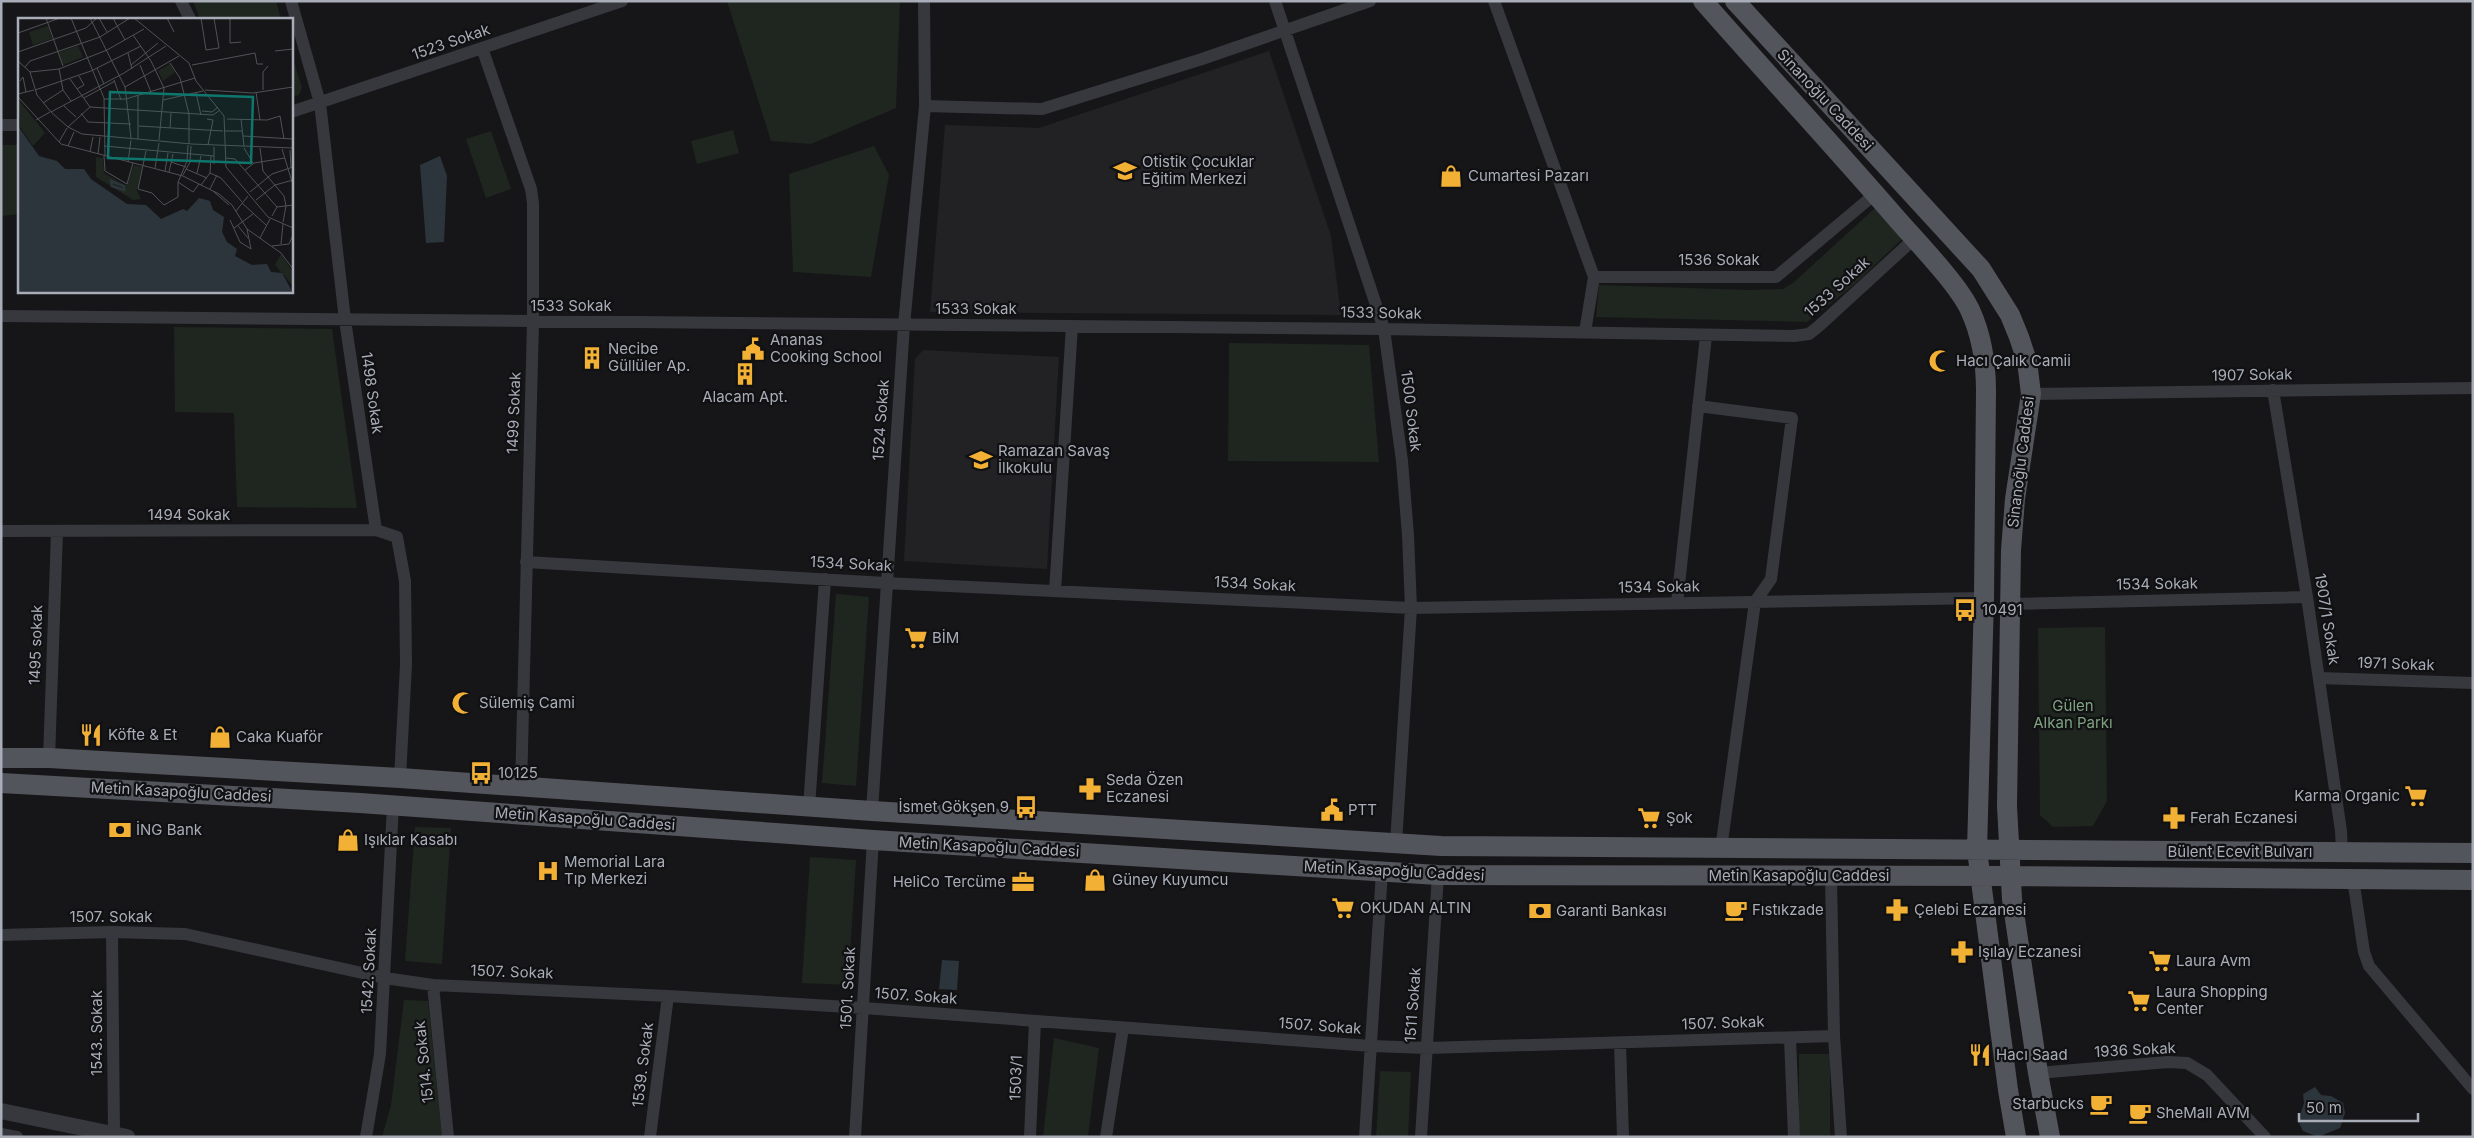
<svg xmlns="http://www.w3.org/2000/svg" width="2474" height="1138" viewBox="0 0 2474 1138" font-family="Inter,sans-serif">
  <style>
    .built { fill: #222225 }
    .green { fill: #1e261f }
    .water { fill: #2c353c }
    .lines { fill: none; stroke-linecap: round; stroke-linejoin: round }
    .minor { stroke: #37383d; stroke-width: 12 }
    .tertiary { stroke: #37383d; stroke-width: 16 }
    .primary { stroke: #53555c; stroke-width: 20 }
    .labels { text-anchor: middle; stroke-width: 4.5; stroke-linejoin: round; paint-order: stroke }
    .street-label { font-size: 15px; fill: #a8adb8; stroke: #111113 }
    .poi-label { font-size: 15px; fill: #a8adb8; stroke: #111113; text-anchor: start }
    .park-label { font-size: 15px; fill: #7fa381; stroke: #111113 }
    .inset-river { fill: none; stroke: #2c353c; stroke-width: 2.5 }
    .inset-road { fill: none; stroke: #505258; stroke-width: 1 }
    .view { fill: #0f766e; fill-opacity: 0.15; stroke: #0f766e; stroke-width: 2.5 }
    .inset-edge { fill: none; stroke: #a8adb8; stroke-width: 2.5 }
  </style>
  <rect width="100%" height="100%" fill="#161618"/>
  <path class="built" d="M 1269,51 L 1331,236 L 1341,315 L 930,312 L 945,125 L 1039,128 Z
    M 923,350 L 1059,357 L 1047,569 L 904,561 L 915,359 Z"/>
  <path class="green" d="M 193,1 L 276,1 L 281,19 L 200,19 Z
    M 727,1 L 900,1 L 896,108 L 811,144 L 771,141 Z
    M 291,52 L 302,88 L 299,95 L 291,97 Z
    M 733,130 L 739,153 L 697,164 L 691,141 Z
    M 491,131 L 511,189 L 486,198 L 466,139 Z
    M 1,145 L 19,145 L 19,214 L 1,216 Z
    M 874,146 L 889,175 L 871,277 L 793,272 L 789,174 Z
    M 1875,208 L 1902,239 L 1855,284 L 1807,322 L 1596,317 L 1599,285 L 1749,290 L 1783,289 L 1793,283 Z
    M 174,327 L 332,329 L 357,508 L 237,507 L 234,413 L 175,412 Z
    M 1229,343 L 1369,345 L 1379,462 L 1228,461 Z
    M 836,594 L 869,597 L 856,786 L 822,783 Z
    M 2105,627 L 2107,801 L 2093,826 L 2053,827 L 2040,815 L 2038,628 Z
    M 415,827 L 451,828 L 442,964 L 405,961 Z
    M 810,857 L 856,860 L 848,985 L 802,983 Z
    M 404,1000 L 428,1001 L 442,1137 L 382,1137 L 391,1105 Z
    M 1054,1038 L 1099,1048 L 1088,1137 L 1043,1137 Z
    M 1799,1054 L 1830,1054 L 1830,1137 L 1799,1137 Z
    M 1380,1071 L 1411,1072 L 1408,1137 L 1376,1137 Z"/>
  <path class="water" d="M 440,156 L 447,176 L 444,242 L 426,243 L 420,165 Z
    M 942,960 L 959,961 L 957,990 L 939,989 Z
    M 2315,1087 L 2321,1095 L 2331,1096 L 2343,1103 L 2345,1113 L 2340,1128 L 2318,1137 L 2303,1131 L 2298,1121 L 2304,1103 L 2303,1094 Z"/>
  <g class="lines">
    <path class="minor" d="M 181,1 L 190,19
      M 291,1 L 320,103 L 345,320 L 376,530 L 397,537 L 405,581 L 406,665 L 400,778
      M 1275,1 L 1384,329 L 1402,461 L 1408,535 L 1411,608 L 1396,843
      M 1494,1 L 1594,277 L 1585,332
      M 482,48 L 531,189 L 533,203 L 533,322 L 521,788
      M 925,106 L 1042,109 L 1202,59 L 1370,1
      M 291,112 L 622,1
      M 1,125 L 19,125
      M 1594,277 L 1776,277 L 1875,194
      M 1,316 L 1384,329 L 1794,336 L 1809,334 L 1819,326 L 1914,239
      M 2273,390 L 2307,597 L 2341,831 L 2342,852
      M 2031,394 L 2473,388
      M 1698,406 L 1792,418 L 1771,579 L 1755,602 L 1721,849
      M 1,531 L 376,530
      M 526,562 L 885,583 L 1411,608 L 1984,598
      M 1055,591 L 1072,326
      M 1677,603 L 1706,336
      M 2008,604 L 2307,597
      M 2319,678 L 2473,683
      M 49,758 L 57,532
      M 809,807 L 825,579
      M 872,811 L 904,325 L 925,106 L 924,1
      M 1831,877 L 1834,1036 L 1841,1137
      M 2353,879 L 2364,952 L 2369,966 L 2473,1089
      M 112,932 L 114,1134
      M 1,935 L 112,932 L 185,934 L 385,978 L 433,985 L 668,996 L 864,1008 L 1371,1046 L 1427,1048 L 1834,1036
      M 433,985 L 448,1137
      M 1790,1038 L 1794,1137
      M 1620,1043 L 1623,1137
      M 2038,1073 L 2168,1062 L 2187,1063 L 2207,1075 L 2265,1137
      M 1,1134 L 17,1137
      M 366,1137 L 380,1054 L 393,805
      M 650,1137 L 668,996
      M 855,1137 L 873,840
      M 1030,1137 L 1035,1021
      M 1106,1137 L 1123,1028
      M 1365,1137 L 1382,871
      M 1421,1137 L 1438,875"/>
    <path class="tertiary" d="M 1,1111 L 127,1137"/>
    <path class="primary" d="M 1703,1 C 1767,74 1833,145 1897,219 C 1917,242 1958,284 1970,310 C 1982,336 1986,363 1986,391 L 1984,598 L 1977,850 L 2008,1090 L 2016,1137
      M 1735,1 L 1981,269 L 2010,315 L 2019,337 L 2027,361 L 2031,394 L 2015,499 L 2011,550 L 2007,806 L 2012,899 L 2038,1073 L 2050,1137
      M 1,758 L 49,758 L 400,778 L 872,811 L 1441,846 L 2473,853
      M 1,783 L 360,803 L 873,840 L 1438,875 L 2011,876 L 2473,880"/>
  </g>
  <defs>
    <symbol id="school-bare" viewBox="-9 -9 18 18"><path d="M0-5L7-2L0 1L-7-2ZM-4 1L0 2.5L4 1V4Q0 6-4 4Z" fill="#f2b134" stroke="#111113" stroke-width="2.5" paint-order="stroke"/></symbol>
    <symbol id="shop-bare" viewBox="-9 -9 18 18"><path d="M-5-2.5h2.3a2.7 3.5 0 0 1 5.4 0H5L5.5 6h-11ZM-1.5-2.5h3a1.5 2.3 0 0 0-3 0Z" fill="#f2b134" stroke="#111113" stroke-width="2.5" paint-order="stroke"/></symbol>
    <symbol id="civic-bare" viewBox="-9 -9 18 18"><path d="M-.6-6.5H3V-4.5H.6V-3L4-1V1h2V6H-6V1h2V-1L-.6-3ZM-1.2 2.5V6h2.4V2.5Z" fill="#f2b134" stroke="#111113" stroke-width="2.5" paint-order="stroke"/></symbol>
    <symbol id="building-bare" viewBox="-9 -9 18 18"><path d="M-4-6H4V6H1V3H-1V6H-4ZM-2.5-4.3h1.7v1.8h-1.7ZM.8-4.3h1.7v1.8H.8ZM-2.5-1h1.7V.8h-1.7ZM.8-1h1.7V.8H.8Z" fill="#f2b134" stroke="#111113" stroke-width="2.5" paint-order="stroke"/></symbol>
    <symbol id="mosque-bare" viewBox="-9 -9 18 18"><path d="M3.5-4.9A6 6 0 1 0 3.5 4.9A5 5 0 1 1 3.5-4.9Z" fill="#f2b134" stroke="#111113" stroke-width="2.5" paint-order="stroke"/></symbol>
    <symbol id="bus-bare" viewBox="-9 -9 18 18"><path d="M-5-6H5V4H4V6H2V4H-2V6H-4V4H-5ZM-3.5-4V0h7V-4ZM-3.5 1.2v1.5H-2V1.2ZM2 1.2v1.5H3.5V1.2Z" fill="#f2b134" stroke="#111113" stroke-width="2.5" paint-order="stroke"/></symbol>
    <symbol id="supermarket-bare" viewBox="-9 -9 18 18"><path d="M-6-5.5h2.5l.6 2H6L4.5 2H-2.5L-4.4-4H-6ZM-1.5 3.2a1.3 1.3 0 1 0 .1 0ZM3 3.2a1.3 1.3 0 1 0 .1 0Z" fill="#f2b134" stroke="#111113" stroke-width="2.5" paint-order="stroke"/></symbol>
    <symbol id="restaurant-bare" viewBox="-9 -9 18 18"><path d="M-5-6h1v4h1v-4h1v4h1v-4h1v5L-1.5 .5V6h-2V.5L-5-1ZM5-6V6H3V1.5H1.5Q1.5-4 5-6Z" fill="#f2b134" stroke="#111113" stroke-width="2.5" paint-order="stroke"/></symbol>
    <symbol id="pharmacy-bare" viewBox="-9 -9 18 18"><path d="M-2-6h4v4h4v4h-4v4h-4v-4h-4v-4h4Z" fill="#f2b134" stroke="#111113" stroke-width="2.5" paint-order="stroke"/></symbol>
    <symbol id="bank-bare" viewBox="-9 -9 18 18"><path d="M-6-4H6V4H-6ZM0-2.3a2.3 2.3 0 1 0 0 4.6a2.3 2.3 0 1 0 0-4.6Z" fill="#f2b134" stroke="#111113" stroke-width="2.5" paint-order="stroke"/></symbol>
    <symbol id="hospital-bare" viewBox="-9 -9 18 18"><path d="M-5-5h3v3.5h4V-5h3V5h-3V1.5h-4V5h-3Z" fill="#f2b134" stroke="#111113" stroke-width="2.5" paint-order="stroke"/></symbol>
    <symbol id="office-bare" viewBox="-9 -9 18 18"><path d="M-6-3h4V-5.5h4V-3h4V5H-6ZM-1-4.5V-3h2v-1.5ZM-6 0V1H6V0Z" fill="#f2b134" stroke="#111113" stroke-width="2.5" paint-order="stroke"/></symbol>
    <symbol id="cafe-bare" viewBox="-9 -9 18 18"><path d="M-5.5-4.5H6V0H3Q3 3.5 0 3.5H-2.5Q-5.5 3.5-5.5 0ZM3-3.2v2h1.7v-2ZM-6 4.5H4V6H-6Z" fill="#f2b134" stroke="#111113" stroke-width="2.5" paint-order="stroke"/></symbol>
  </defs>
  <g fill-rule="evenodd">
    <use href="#school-bare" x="1109" y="155" width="32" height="32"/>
    <use href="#shop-bare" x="1435" y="160" width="32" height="32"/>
    <use href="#civic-bare" x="737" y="333" width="32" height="32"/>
    <use href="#building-bare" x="576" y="342" width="32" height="32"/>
    <use href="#mosque-bare" x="1924" y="345" width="32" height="32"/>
    <use href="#building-bare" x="729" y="358" width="32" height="32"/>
    <use href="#school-bare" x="965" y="444" width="32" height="32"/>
    <use href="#bus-bare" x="1949" y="594" width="32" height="32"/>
    <use href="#supermarket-bare" x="900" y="622" width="32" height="32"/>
    <use href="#mosque-bare" x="447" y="687" width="32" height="32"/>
    <use href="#restaurant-bare" x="75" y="719" width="32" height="32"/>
    <use href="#shop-bare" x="204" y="721" width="32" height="32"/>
    <use href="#bus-bare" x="465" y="757" width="32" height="32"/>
    <use href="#pharmacy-bare" x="1074" y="773" width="32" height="32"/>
    <use href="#supermarket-bare" x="2400" y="780" width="32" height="32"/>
    <use href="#bus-bare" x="1010" y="791" width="32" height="32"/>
    <use href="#civic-bare" x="1316" y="794" width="32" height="32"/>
    <use href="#supermarket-bare" x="1633" y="802" width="32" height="32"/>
    <use href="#pharmacy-bare" x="2158" y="802" width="32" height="32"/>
    <use href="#bank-bare" x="104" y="814" width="32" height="32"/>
    <use href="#shop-bare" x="332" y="824" width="32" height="32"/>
    <use href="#hospital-bare" x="532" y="855" width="32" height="32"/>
    <use href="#shop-bare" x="1079" y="864" width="32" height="32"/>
    <use href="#office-bare" x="1007" y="866" width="32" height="32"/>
    <use href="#supermarket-bare" x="1327" y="892" width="32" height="32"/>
    <use href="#cafe-bare" x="1720" y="894" width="32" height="32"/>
    <use href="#pharmacy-bare" x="1881" y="894" width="32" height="32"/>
    <use href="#bank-bare" x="1524" y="895" width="32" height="32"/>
    <use href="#pharmacy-bare" x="1946" y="936" width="32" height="32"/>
    <use href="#supermarket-bare" x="2144" y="945" width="32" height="32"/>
    <use href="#supermarket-bare" x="2123" y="985" width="32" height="32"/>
    <use href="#restaurant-bare" x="1964" y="1039" width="32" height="32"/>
    <use href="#cafe-bare" x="2085" y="1088" width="32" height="32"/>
    <use href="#cafe-bare" x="2124" y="1097" width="32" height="32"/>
  </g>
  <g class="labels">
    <g class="street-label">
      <text transform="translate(451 42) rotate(-19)" y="5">1523 Sokak</text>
      <text transform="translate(1825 100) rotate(47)" y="5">Si̇nanoğlu Caddesi</text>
      <text x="1719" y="265">1536 Sokak</text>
      <text transform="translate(1837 287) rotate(-42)" y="5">1533 Sokak</text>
      <text x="571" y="311">1533 Sokak</text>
      <text x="976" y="314">1533 Sokak</text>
      <text transform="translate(1381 313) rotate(1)" y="5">1533 Sokak</text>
      <text transform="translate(2252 375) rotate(-1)" y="5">1907 Sokak</text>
      <text transform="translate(372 393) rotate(82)" y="5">1498 Sokak</text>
      <text transform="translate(1411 411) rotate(83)" y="5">1500 Sokak</text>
      <text transform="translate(514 413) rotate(-88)" y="5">1499 Sokak</text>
      <text transform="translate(881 420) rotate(-86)" y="5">1524 Sokak</text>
      <text transform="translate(2021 462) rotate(-83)" y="5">Si̇nanoğlu Caddesi</text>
      <text x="189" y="520">1494 Sokak</text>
      <text transform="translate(851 564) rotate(3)" y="5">1534 Sokak</text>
      <text transform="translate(1255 584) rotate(3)" y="5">1534 Sokak</text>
      <text transform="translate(2157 584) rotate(-1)" y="5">1534 Sokak</text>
      <text transform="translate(1659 587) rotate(-1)" y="5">1534 Sokak</text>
      <text transform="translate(2327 619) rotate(81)" y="5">1907/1 Sokak</text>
      <text transform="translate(36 645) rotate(-88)" y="5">1495 sokak</text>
      <text transform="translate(2396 664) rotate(2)" y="5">1971 Sokak</text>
      <text transform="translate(181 792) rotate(3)" y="5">Metin Kasapoğlu Caddesi</text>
      <text transform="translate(585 819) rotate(4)" y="5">Metin Kasapoğlu Caddesi</text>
      <text transform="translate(989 847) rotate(3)" y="5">Metin Kasapoğlu Caddesi</text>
      <text x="2240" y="857">Bülent Ecevit Bulvarı</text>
      <text transform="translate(1394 871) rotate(3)" y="5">Metin Kasapoğlu Caddesi</text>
      <text x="1799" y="881">Metin Kasapoğlu Caddesi</text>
      <text x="111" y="922">1507. Sokak</text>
      <text transform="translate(369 971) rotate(-87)" y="5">1542. Sokak</text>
      <text transform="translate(512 972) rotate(2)" y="5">1507. Sokak</text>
      <text transform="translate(848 988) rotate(-87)" y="5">1501. Sokak</text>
      <text transform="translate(916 996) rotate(4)" y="5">1507. Sokak</text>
      <text transform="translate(1413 1005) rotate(-86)" y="5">1511 Sokak</text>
      <text transform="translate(1723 1023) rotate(-2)" y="5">1507. Sokak</text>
      <text transform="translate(1320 1026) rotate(4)" y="5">1507. Sokak</text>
      <text transform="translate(97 1033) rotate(-90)" y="5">1543. Sokak</text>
      <text transform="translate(2135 1050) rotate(-3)" y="5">1936 Sokak</text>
      <text transform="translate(424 1062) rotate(-96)" y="5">1514. Sokak</text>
      <text transform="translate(643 1065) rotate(-83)" y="5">1539. Sokak</text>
      <text transform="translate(1016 1078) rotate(-88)" y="5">1503/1</text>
    </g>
    <g class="poi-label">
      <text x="1142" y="167">Otistik Çocuklar<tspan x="1142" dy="17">Eğitim Merkezi</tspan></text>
      <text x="1468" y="181">Cumartesi Pazarı</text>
      <text x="770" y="345">Ananas<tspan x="770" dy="17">Cooking School</tspan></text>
      <text x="608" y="354">Necibe<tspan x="608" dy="17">Güllüler Ap.</tspan></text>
      <text x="1956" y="366">Hacı Çalık Camii</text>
      <text x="745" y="402" text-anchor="middle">Alacam Apt.</text>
      <text x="998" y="456">Ramazan Savaş<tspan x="998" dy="17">İlkokulu</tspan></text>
      <text x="1982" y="615">10491</text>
      <text x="932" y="643">BİM</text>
      <text x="479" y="708">Sülemiş Cami</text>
      <text x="108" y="740">Köfte &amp; Et</text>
      <text x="236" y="742">Caka Kuaför</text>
      <text x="498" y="778">10125</text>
      <text x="1106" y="785">Seda Özen<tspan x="1106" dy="17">Eczanesi</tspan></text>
      <text x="2400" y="801" text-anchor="end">Karma Organic</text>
      <text x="1009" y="812" text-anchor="end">İsmet Gökşen 9</text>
      <text x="1348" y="815">PTT</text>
      <text x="1666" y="823">Şok</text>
      <text x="2190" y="823">Ferah Eczanesi</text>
      <text x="136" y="835">İNG Bank</text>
      <text x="364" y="845">Işıklar Kasabı</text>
      <text x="564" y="867">Memorial Lara<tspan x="564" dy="17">Tıp Merkezi</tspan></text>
      <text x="1112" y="885">Güney Kuyumcu</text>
      <text x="1006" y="887" text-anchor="end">HeliCo Tercüme</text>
      <text x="1360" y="913">OKUDAN ALTIN</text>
      <text x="1752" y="915">Fıstıkzade</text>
      <text x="1914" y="915">Çelebi Eczanesi</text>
      <text x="1556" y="916">Garanti Bankası</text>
      <text x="1978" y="957">Işılay Eczanesi</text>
      <text x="2176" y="966">Laura Avm</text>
      <text x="2156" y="997">Laura Shopping<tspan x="2156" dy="17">Center</tspan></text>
      <text x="1996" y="1060">Hacı Saad</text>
      <text x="2084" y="1109" text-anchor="end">Starbucks</text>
      <text x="2156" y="1118">SheMall AVM</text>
    </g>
    <g class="park-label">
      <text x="2073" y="711">Gülen<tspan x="2073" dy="17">Alkan Parkı</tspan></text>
    </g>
  </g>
  <g transform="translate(18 18)">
    <rect width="275" height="275" fill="#161618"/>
    <path d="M 30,8 L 34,21 L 15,27 L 11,14 ZM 60,28 L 65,39 L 45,47 L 41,34 ZM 152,46 L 157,54 L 145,63 L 140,53 ZM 0,81 L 27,115 L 15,128 L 2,109 ZM 78,139 L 85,140 L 86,155 L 106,167 L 109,167 L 116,147 L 124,149 L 119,172 L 123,181 L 115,182 L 78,159 ZM 263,236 L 275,254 L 275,268 L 257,247 Z" fill="#1e261f"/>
    <path d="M 0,108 L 21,138 L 39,143 L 47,151 L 66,151 L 73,161 L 109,186 L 128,187 L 143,201 L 165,191 L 169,193 L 181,180 L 192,183 L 195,192 L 206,199 L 204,214 L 209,224 L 219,231 L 217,238 L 234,247 L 249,246 L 253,254 L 264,255 L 275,275 L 0,275 Z" fill="#2c353c"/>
    <path class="inset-river" d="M 93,163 L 106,168 L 106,172 L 94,168 Z"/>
    <path class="inset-road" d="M 28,0 L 45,48M 53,0 L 86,80 L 87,138M 72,0 L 107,69 L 113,120M 81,0 L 89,14M 95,0 L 107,22M 116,0 L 171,45 L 178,63 L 206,98 L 208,149 L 250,199 L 275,210M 149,0 L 156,14M 183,0 L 188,32 L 201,30 L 196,0M 212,0 L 212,25 L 223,24M 0,15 L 42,0M 115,17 L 133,43 L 146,70 L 141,122M 257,33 L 275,31M 0,34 L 68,10 L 79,0M 110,35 L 114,51M 0,43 L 12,54 L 19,77 L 33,94 L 50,109 L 64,116 L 174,126 L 275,130M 152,45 L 162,60 L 171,96 L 171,126M 113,47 L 140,25M 122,47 L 133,74M 174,47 L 237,35 L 239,46 L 245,46M 7,49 L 12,43 L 82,19 L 112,0M 79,50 L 86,66M 41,51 L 45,72 L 53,83M 12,54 L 41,51 L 89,32 L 126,11M 52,61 L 72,89M 96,62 L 103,82M 2,63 L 5,59 L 8,74M 107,69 L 161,38M 59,71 L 66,67 L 61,58M 17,72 L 73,53 L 123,28M 187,72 L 235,75 L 275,69M 245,72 L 245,54 L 250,48M 238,74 L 242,102M 178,75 L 183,97M 0,76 L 16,72M 120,78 L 120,121M 0,79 L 43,126 L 165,158 L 201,176 L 214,187 L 229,211 L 263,235 L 275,251M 66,80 L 97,63M 86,81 L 108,81 L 177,60M 145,82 L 185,73M 25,85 L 45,72M 46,88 L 58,99M 184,93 L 194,94 L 200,89M 33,94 L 106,55 L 148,28M 63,95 L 70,104 L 113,106M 189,101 L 195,102 L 190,127M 209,101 L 249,102 L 262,98 L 266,121M 223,101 L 226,128M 18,102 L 32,94M 121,108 L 205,113M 50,109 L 72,89 L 195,97 L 202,92M 152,110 L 153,95M 207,113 L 224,113M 225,118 L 275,121M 41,124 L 49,110M 50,128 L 56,114M 86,128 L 196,138M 196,129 L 196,146M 226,130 L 235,145M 242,130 L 245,153 L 266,178 L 268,188 L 265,204M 264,131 L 275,167M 272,132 L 273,150M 128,133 L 120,171 L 134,175 L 146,187 L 160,179 L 160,164 L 169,143 L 170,127M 72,134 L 75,119M 80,136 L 82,119M 86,138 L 87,153 L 109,166 L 115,145M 208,140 L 217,141 L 259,189M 110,144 L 113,122M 153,144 L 168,149M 137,150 L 141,125M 168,151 L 189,160M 227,152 L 236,145 L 267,140M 147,153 L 150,135M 151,154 L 155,136M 179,155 L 183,138M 192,155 L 203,160 L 224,184M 165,157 L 172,144 L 173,128M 160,164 L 175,174 L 181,166M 183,167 L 192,155 L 193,138M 192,171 L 199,157M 195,173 L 211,187M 232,174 L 254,156 L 275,149M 238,182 L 257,167 L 275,162M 224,185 L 248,207M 218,193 L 230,178M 254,198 L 259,189 L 275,187M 212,202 L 222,224 L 233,231 L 229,211M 220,208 L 230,220M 216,210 L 235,196M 242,220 L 252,201M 263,226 L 265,206M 254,228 L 271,226 L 275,217"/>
    <path class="view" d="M 92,74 L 235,79 L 233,145 L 90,140 Z"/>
    <rect width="275" height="275" class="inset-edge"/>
  </g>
  <rect width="2474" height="1138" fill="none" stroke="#a8adb8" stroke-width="5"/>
  <path d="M2299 1113v8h119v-8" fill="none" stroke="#a8adb8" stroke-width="2.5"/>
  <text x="2306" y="1113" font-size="15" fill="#a8adb8" stroke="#111113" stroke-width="4" paint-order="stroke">50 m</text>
</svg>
